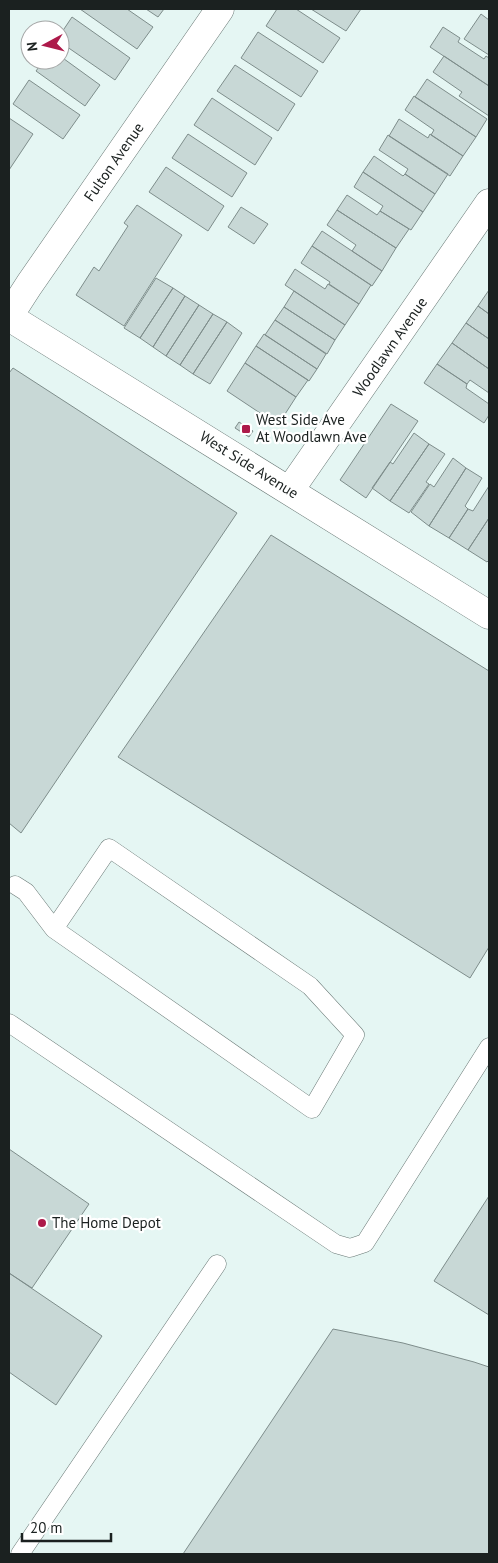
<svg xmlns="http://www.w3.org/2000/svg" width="498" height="1563" viewBox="0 0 498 1563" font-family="'PT Sans',sans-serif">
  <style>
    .building { fill: #c8d8d6; stroke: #7e8d8b }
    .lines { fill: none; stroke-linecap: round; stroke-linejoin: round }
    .lane-casing { stroke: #697875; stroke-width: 19 }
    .secondary-casing { stroke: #697875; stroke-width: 29 }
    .lane { stroke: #fff; stroke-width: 18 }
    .secondary { stroke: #fff; stroke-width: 28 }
    .poi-dot { fill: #ad1a4a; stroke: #fff; stroke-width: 2 }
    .labels { text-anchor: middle; stroke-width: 4.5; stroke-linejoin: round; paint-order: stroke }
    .street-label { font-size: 15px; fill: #1b2120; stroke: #fff }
    .poi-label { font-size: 15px; fill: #1b2120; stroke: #fff; text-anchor: start }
  </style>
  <rect width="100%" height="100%" fill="#e5f6f3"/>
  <path class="building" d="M 80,9 L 127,9 L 153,27 L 137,49 Z
    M 146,9 L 164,9 L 158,17 Z
    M 277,9 L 296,9 L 340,38 L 323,63 L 266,26 Z
    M 311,9 L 361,9 L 346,31 Z
    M 481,14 L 489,20 L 489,55 L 464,39 Z
    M 72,17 L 130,58 L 115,80 L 60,42 L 60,35 Z
    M 443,27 L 460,38 L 458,42 L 484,59 L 486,56 L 489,58 L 489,86 L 430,47 Z
    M 258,32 L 318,71 L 301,97 L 241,58 Z
    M 60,56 L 100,85 L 85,106 L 36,71 L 44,60 L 60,60 Z
    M 444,56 L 489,86 L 489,116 L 459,96 L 462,92 L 433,72 Z
    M 235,65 L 295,104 L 278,131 L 217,91 Z
    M 427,79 L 487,119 L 476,137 L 415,97 Z
    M 29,80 L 80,115 L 63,139 L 13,104 Z
    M 414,96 L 476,137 L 463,156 L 431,135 L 434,130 L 405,110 Z
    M 212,98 L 272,138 L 255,165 L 194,125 Z
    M 9,118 L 33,134 L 9,170 Z
    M 399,119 L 428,138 L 430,134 L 463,156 L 450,176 L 389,136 Z
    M 188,134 L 247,173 L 232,197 L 172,158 Z
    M 388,135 L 448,174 L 435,194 L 405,174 L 408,169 L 379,150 Z
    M 374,156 L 403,176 L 405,174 L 435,194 L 423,212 L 363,172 Z
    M 166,167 L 224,206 L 208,231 L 149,192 Z
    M 363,172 L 423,212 L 411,230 L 380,211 L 383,206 L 354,187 Z
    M 347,195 L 377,215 L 380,211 L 409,229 L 396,248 L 337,210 Z
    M 137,205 L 182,235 L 124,326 L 76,295 L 94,267 L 99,271 L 128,226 L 124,223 Z
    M 241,207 L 268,224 L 254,244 L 228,227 Z
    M 337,210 L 396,248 L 382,271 L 352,251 L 356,245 L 327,225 Z
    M 322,231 L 382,271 L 372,286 L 312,246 Z
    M 312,246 L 371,285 L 359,304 L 329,284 L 330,282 L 301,263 Z
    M 295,269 L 325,289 L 328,284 L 359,304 L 345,325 L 285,285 Z
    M 156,278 L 173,288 L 140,338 L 124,328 Z
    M 173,288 L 185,296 L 153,347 L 140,338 Z
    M 489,290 L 489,314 L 478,306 Z
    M 294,291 L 345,325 L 335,340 L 284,307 Z
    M 185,296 L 199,305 L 166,356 L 153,347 Z
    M 199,305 L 213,314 L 180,365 L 166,356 Z
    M 478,306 L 489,314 L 489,339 L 466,323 Z
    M 284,307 L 335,340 L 327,354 L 275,320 Z
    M 213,314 L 227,322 L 193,374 L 180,365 Z
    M 275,320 L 326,354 L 317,369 L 265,335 Z
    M 227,322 L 242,333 L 210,384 L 193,374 Z
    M 466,323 L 489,339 L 489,369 L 452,343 Z
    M 264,334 L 317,369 L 309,381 L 256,346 Z
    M 452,343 L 489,369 L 489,393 L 470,380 L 467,384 L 437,364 Z
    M 256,346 L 308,380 L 296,397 L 245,363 Z
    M 245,363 L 296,397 L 278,425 L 227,391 Z
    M 437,364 L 467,384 L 466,388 L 489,404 L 489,415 L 484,423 L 424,383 Z
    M 13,368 L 237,513 L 21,833 L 9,823 L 9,373 Z
    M 391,404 L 418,421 L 366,498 L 340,480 Z
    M 239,422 L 253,431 L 249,437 L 235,428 Z
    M 414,433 L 429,444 L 390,501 L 372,488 L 390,462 L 393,464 Z
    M 429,444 L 445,454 L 426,482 L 429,484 L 409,513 L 390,501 Z
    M 453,458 L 466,468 L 429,526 L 411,512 L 430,484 L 434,487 Z
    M 466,468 L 482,478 L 465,506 L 468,509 L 449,538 L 429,526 Z
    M 489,486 L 489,518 L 468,550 L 449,538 L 468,509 L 473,511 Z
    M 489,518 L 489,560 L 487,562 L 468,550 Z
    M 271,535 L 489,671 L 489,947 L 470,978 L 118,757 Z
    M 9,1149 L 89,1204 L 32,1288 L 9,1273 Z
    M 489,1196 L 489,1315 L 434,1281 Z
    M 9,1273 L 102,1336 L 56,1405 L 9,1372 Z
    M 333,1329 L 403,1343 L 474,1362 L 489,1367 L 489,1554 L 183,1554 Z"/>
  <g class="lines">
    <defs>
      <path id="lane" d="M 15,885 L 26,892 L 54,929 L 312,1109 L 355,1035 L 310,986 L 109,848 L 54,929
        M 9,1023 L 336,1244 L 350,1248 L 365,1243 L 489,1047
        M 20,1554 L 217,1264"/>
      <path id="secondary" d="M 9,316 L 29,285 L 220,9
        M 9,317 L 489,615
        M 290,490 L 489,203"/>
    </defs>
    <use href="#lane" class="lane-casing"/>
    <use href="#secondary" class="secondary-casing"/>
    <use href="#lane" class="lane"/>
    <use href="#secondary" class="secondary"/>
  </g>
  <g class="poi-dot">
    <rect x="241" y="424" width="10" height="10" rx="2.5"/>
    <circle cx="42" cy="1223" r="5"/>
  </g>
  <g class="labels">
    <g class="street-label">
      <text transform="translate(114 162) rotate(-55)" y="5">Fulton Avenue</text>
      <text transform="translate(390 347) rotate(-55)" y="5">Woodlawn Avenue</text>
      <text transform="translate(249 465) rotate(32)" y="5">West Side Avenue</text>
    </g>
    <g class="poi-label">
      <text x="256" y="425">West Side Ave<tspan x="256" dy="17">At Woodlawn Ave</tspan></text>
      <text x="52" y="1228">The Home Depot</text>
    </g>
  </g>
  <rect width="498" height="1563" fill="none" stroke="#1b2120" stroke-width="20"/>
  <g transform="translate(45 45) rotate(263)"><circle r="24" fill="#ffffff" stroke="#a4a6a6"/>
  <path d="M0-4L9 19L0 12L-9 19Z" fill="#ad1a4a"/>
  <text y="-8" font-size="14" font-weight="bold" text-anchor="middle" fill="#1b2120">N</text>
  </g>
  <path d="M22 1533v8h89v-8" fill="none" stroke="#1b2120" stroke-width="2.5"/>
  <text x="30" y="1533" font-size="15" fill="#1b2120" stroke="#ffffff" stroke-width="4" paint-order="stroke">20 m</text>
</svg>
